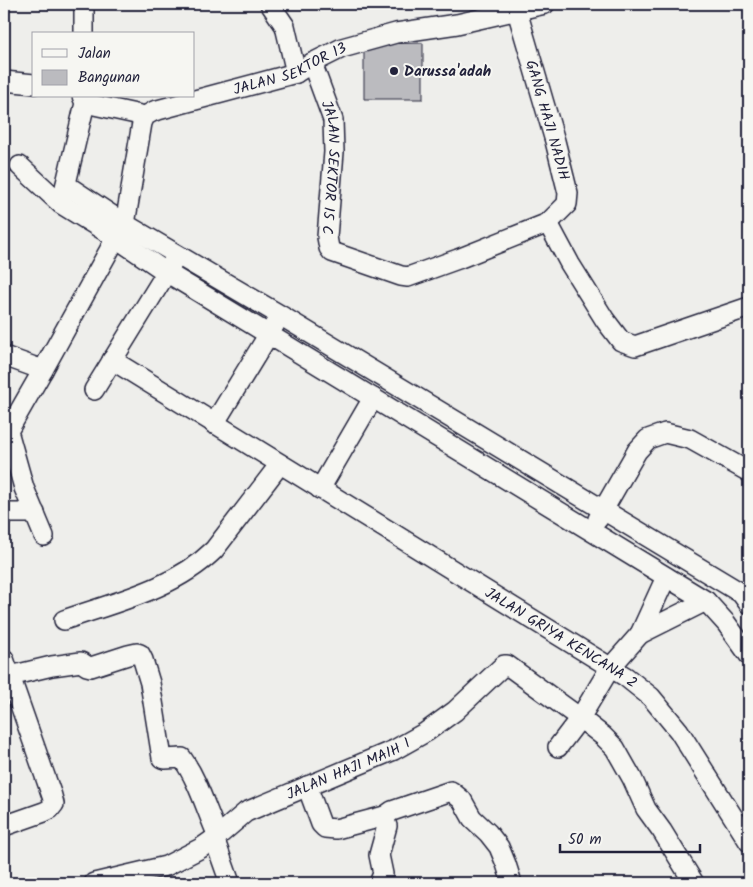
<svg xmlns="http://www.w3.org/2000/svg" width="753" height="887" viewBox="0 0 753 887" font-family="Kalam,sans-serif">
  <style>
    .building { fill: #bbbbbf; stroke: #22223b }
    .lines { fill: none; stroke-linecap: round; stroke-linejoin: round }
    .street-casing { stroke: #22223b; stroke-width: 22 }
    .street { stroke: #f6f6f2; stroke-width: 19 }
    .poi-dot { fill: #22223b; stroke: #f6f6f2; stroke-width: 2 }
    .labels { text-anchor: middle; stroke-width: 4; stroke-linejoin: round; paint-order: stroke }
    .street-label { font-size: 15px; fill: #22223b; stroke: #f6f6f2 }
    .poi-label { font-size: 15px; font-weight: bold; fill: #22223b; stroke: #f6f6f2; text-anchor: start }
  </style>
  <rect width="100%" height="100%" fill="#eeeeeb"/>
  <filter id="ink" filterUnits="userSpaceOnUse"><feTurbulence type="fractalNoise" baseFrequency=".02" numOctaves="2"/><feDisplacementMap in="SourceGraphic" scale="10" xChannelSelector="R" yChannelSelector="G"/><feConvolveMatrix kernelMatrix="1 2 1 2 8 2 1 2 1" color-interpolation-filters="sRGB"/></filter>
  <g filter="url(#ink)">
    <path class="building" d="M 423,43 L 423,99 L 364,99 L 364,44 Z"/>
    <g class="lines">
      <defs>
        <g id="street">
          <path d="M 84,4 L 84,34"/>
          <path d="M 270,4 L 285,26 L 296,73"/>
          <path id="s1" d="M 312,63 L 333,120 L 334,152 L 327,237 L 329,248 L 332,252 L 401,276 L 408,277 L 458,259 L 548,223 L 567,204 L 568,193 L 555,141 L 515,4"/>
          <path d="M 4,81 L 34,84"/>
          <path d="M 85,103 L 145,116"/>
          <path d="M 20,166 L 61,204 L 116,238 L 166,272 L 706,601 L 726,623 L 749,655"/>
          <path d="M 66,185 L 125,224 L 280,315 L 741,593 L 749,604"/>
          <path d="M 63,196 L 85,103 L 82,96"/>
          <path d="M 548,223 L 570,264 L 605,320 L 621,341 L 635,346 L 749,307"/>
          <path d="M 4,356 L 43,370"/>
          <path id="s2" d="M 112,360 L 626,677 L 651,697 L 679,731 L 749,842"/>
          <path d="M 94,390 L 173,262"/>
          <path d="M 214,424 L 275,324"/>
          <path d="M 320,489 L 373,398"/>
          <path d="M 4,513 L 35,513"/>
          <path d="M 598,519 L 637,451 L 648,439 L 665,433 L 690,439 L 749,472"/>
          <path id="s3" d="M 44,536 L 24,488 L 8,431 L 43,370 L 116,238 L 125,224 L 142,123 L 145,116 L 154,111 L 296,73 L 312,63 L 342,48 L 396,33 L 457,24 L 545,4"/>
          <path d="M 666,577 L 640,634 L 706,601"/>
          <path d="M 64,620 C 115,602 174,589 214,550 L 280,464"/>
          <path d="M 4,659 L 52,796 L 54,804 L 50,809 L 44,812 L 4,826"/>
          <path d="M 10,676 L 52,666 L 81,662 L 87,666 L 91,667 L 128,655 L 137,653 L 140,654 L 143,660 L 150,683 L 162,758 L 165,759 L 182,758 C 199,782 206,810 218,836"/>
          <path d="M 558,747 L 580,718 L 610,668 L 640,634"/>
          <path d="M 307,786 L 321,824 L 325,828 L 336,829 L 385,816"/>
          <path d="M 214,838 L 230,883"/>
          <path id="s4" d="M 94,883 L 166,866 L 201,848 L 218,836 L 246,812 L 394,750 L 426,732 L 455,711 L 504,665 L 507,665 L 580,718 L 603,736 L 615,748 L 632,778 L 646,809 L 662,831 L 694,883"/>
          <path d="M 379,883 L 383,874 L 379,855 L 387,826 L 384,819 L 385,816 L 392,811 L 451,791 L 462,800 L 472,818 L 488,833 L 499,847 L 506,864 L 512,883"/>
        </g>
      </defs>
      <use href="#street" class="street-casing"/>
      <use href="#street" class="street"/>
    </g>
  </g>
  <circle class="poi-dot" cx="394" cy="71" r="5"/>
  <g class="labels">
    <g class="street-label">
      <text dy="5" stroke="none"><textPath href="#s3" startOffset="612">JALAN SEKTOR 13</textPath></text>
      <text transform="translate(548 120) rotate(74)" y="5">GANG HAJI NADIH</text>
      <text dy="5" stroke="none"><textPath href="#s1" startOffset="108">JALAN SEKTOR 15 C</textPath></text>
      <text dy="5" stroke="none"><textPath href="#s2" startOffset="528">JALAN GRIYA KENCANA 2</textPath></text>
      <text dy="5" stroke="none"><textPath href="#s4" startOffset="282">JALAN HAJI MAIH I</textPath></text>
    </g>
    <g class="poi-label">
      <text x="404" y="76">Darussa'adah</text>
    </g>
  </g>
  <rect width="753" height="887" fill="none" stroke="#f6f6f2" stroke-width="20"/>
  <rect x="10" y="10" width="733" height="867" fill="none" stroke="#22223b" stroke-width="2" filter="url(#ink)"/>
  <rect x="32" y="32" width="162" height="65" fill="#f6f6f2" stroke="#a1a1a9"/>
  <rect x="42" y="49" width="25" height="8" fill="#f6f6f2" stroke="#a1a1a9"/>
  <text x="78" y="58" font-size="15" fill="#22223b">Jalan</text>
  <rect x="42" y="70" width="25" height="15" fill="#bbbbbf" stroke="#a1a1a9"/>
  <text x="78" y="82" font-size="15" fill="#22223b">Bangunan</text>
  <path d="M560 844v8h140v-8" fill="none" stroke="#22223b" stroke-width="2.5"/>
  <text x="568" y="844" font-size="15" fill="#22223b" stroke="#f6f6f2" stroke-width="4" paint-order="stroke">50 m</text>
</svg>
